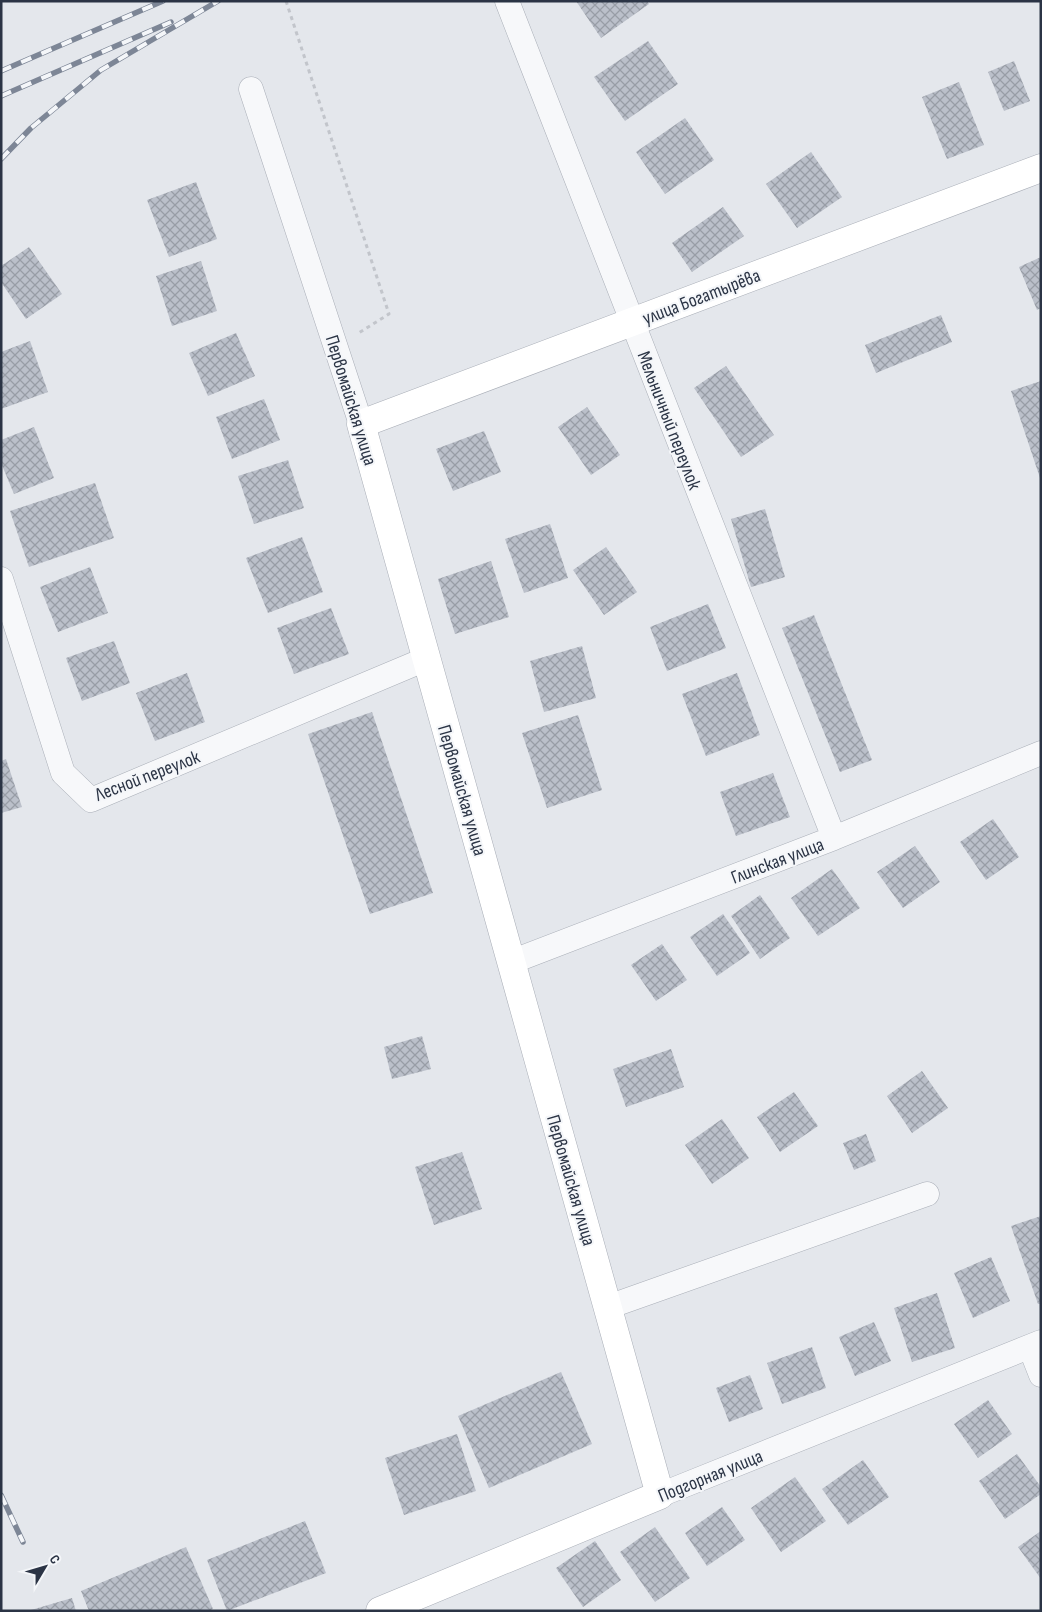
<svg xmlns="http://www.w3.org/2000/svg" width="1042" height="1612" viewBox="0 0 1042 1612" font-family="'Sofia Sans Condensed',sans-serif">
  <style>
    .building { fill: url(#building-cross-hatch) }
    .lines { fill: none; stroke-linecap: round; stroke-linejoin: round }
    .street-casing { stroke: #a9aeb7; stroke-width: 25 }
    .secondary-casing { stroke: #a9aeb7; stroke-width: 29 }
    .path { stroke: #c2c5cb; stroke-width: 3; stroke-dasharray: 4 4; stroke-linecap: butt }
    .street { stroke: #f7f8fa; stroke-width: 24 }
    .secondary { stroke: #fff; stroke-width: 28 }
    .rail-casing { stroke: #7d8696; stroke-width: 5.5 }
    .rail { stroke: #f4f6f9; stroke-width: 4; stroke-dasharray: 11; stroke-linecap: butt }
    .labels { text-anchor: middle; stroke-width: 4; stroke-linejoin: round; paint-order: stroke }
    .street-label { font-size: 19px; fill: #2b3445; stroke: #f4f6f9 }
  </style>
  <defs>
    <pattern id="building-cross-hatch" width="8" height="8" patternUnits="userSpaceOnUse" patternTransform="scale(1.25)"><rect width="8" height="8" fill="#bbc0ca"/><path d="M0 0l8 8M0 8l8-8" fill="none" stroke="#989da6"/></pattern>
  </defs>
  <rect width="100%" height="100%" fill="#e4e7ec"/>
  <path class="building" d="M 576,1 L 647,1 L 649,4 L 601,38 Z
    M 648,41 L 678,84 L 625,121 L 594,77 Z
    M 1014,61 L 1030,101 L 1004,111 L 988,72 Z
    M 959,82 L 984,145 L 947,159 L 922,97 Z
    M 685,118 L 714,160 L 665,194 L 636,152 Z
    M 811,152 L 842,197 L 797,228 L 766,184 Z
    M 196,182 L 217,239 L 169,257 L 147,200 Z
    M 723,207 L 744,236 L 692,272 L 672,243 Z
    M 29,247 L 62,294 L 26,319 L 1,282 L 1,266 Z
    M 1041,257 L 1041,308 L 1037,310 L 1019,267 Z
    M 201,261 L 217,311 L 172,326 L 156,276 Z
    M 941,315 L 952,342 L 876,373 L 865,345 Z
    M 236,333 L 255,376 L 208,396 L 189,353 Z
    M 30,341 L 48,392 L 1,409 L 1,352 Z
    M 726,366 L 774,435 L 741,457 L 694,388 Z
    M 1041,381 L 1041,478 L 1040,478 L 1011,391 Z
    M 264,399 L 280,440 L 232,459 L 216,417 Z
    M 587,407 L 620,455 L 591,475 L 558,427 Z
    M 34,427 L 54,478 L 14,494 L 1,463 L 1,440 Z
    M 484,431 L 501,472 L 453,491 L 436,449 Z
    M 288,460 L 304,508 L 254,524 L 238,476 Z
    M 95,483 L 114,538 L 29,567 L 10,511 Z
    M 765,509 L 785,577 L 751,587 L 731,519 Z
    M 550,524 L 568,578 L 524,593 L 505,539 Z
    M 302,537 L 323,592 L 268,613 L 246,558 Z
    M 606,547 L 637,592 L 604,615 L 573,570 Z
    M 491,561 L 509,617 L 455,634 L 438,579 Z
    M 90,567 L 108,613 L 58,632 L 40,587 Z
    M 708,604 L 726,648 L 667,671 L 650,627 Z
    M 331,608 L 349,654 L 294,674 L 277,628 Z
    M 814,615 L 872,760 L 840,772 L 782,628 Z
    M 114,641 L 130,683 L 82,701 L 66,658 Z
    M 582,646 L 596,698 L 544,712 L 530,661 Z
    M 187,673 L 205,722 L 155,741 L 136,693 Z
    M 737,673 L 760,735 L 706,756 L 682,694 Z
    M 372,712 L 433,893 L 370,914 L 308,734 Z
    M 578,715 L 602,790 L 547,808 L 522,733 Z
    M 6,759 L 22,807 L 1,813 L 1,761 Z
    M 773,773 L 790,817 L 736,836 L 720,792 Z
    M 993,819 L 1019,857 L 986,880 L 960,842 Z
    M 915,846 L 940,882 L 903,908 L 877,872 Z
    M 832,869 L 860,908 L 818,936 L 791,898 Z
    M 760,895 L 790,938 L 760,959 L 731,916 Z
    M 723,914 L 750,953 L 717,976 L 690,937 Z
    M 662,944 L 687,980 L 656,1001 L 631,965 Z
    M 422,1036 L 431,1069 L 392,1079 L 384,1047 Z
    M 671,1049 L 684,1087 L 626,1107 L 613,1069 Z
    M 922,1071 L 948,1108 L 912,1133 L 887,1096 Z
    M 794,1092 L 818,1126 L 780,1152 L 757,1117 Z
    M 722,1119 L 749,1158 L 712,1184 L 685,1145 Z
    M 866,1134 L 876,1161 L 854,1170 L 843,1143 Z
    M 462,1152 L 482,1209 L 434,1225 L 415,1167 Z
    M 1041,1216 L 1041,1304 L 1038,1304 L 1011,1226 Z
    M 991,1257 L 1010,1301 L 973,1318 L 954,1273 Z
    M 937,1293 L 955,1348 L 912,1362 L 894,1308 Z
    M 874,1322 L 891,1361 L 855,1376 L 839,1337 Z
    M 812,1347 L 826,1388 L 782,1404 L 767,1363 Z
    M 561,1372 L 592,1444 L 489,1488 L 458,1416 Z
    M 750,1375 L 763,1409 L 729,1422 L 716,1388 Z
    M 988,1400 L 1012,1434 L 978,1458 L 954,1424 Z
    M 457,1434 L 476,1491 L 404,1515 L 385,1458 Z
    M 1017,1454 L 1041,1487 L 1041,1494 L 1005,1519 L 979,1481 Z
    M 863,1460 L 889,1497 L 848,1525 L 822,1489 Z
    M 795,1477 L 826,1521 L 781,1552 L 751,1508 Z
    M 722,1507 L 745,1540 L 707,1566 L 685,1533 Z
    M 305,1521 L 326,1573 L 227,1611 L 207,1560 Z
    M 655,1527 L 690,1578 L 655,1602 L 620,1552 Z
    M 1041,1531 L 1041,1579 L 1018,1547 Z
    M 595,1541 L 621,1580 L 583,1607 L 556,1568 Z
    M 186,1547 L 213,1609 L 209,1611 L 89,1611 L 81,1591 Z
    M 72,1598 L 76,1611 L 31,1611 L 31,1610 Z"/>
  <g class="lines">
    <defs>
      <path id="street" d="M 507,1 L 834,838
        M 251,89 L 361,424
        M 1,579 L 63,773 L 91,800 L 426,659
        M 511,962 L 834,838 L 1041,753
        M 608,1307 L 927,1194
        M 1030,1347 L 1041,1375
        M 660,1495 L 1041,1342"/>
      <path id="secondary" d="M 380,1611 L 660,1495 L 361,424 L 1041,168"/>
    </defs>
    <use href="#street" class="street-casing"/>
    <use href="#secondary" class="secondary-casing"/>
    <path class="path" d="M 286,1 L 389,314 L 357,334"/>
    <use href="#street" class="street"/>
    <use href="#secondary" class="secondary"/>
    <defs>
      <path id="rail" d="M 1,71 L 163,1
        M 1,96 L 171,22
        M 1,159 L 31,128 L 101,70 L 218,1
        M 1,1495 L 23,1542"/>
    </defs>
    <use href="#rail" class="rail-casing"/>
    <use href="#rail" class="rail"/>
  </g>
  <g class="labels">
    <g class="street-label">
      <text transform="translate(701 296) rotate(-21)" y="7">улица Богатырёва</text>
      <text transform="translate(352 400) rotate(73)" y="7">Первомайская улица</text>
      <text transform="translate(670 420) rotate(69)" y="7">Мельничный переулок</text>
      <text transform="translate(147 775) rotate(-21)" y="7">Лесной переулок</text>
      <text transform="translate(463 790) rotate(74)" y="7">Первомайская улица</text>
      <text transform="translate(777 860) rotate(-21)" y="7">Глинская улица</text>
      <text transform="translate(572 1180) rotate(74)" y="7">Первомайская улица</text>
      <text transform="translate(710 1475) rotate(-22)" y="7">Подгорная улица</text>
    </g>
  </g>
  <rect width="1042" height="1612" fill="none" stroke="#2b3445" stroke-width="5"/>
  <g transform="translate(45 1567) rotate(52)" stroke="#f4f6f9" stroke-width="4" paint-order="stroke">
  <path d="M0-4L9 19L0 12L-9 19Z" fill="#2b3445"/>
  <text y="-8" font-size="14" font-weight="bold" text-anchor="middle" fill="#2b3445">С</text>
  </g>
</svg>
